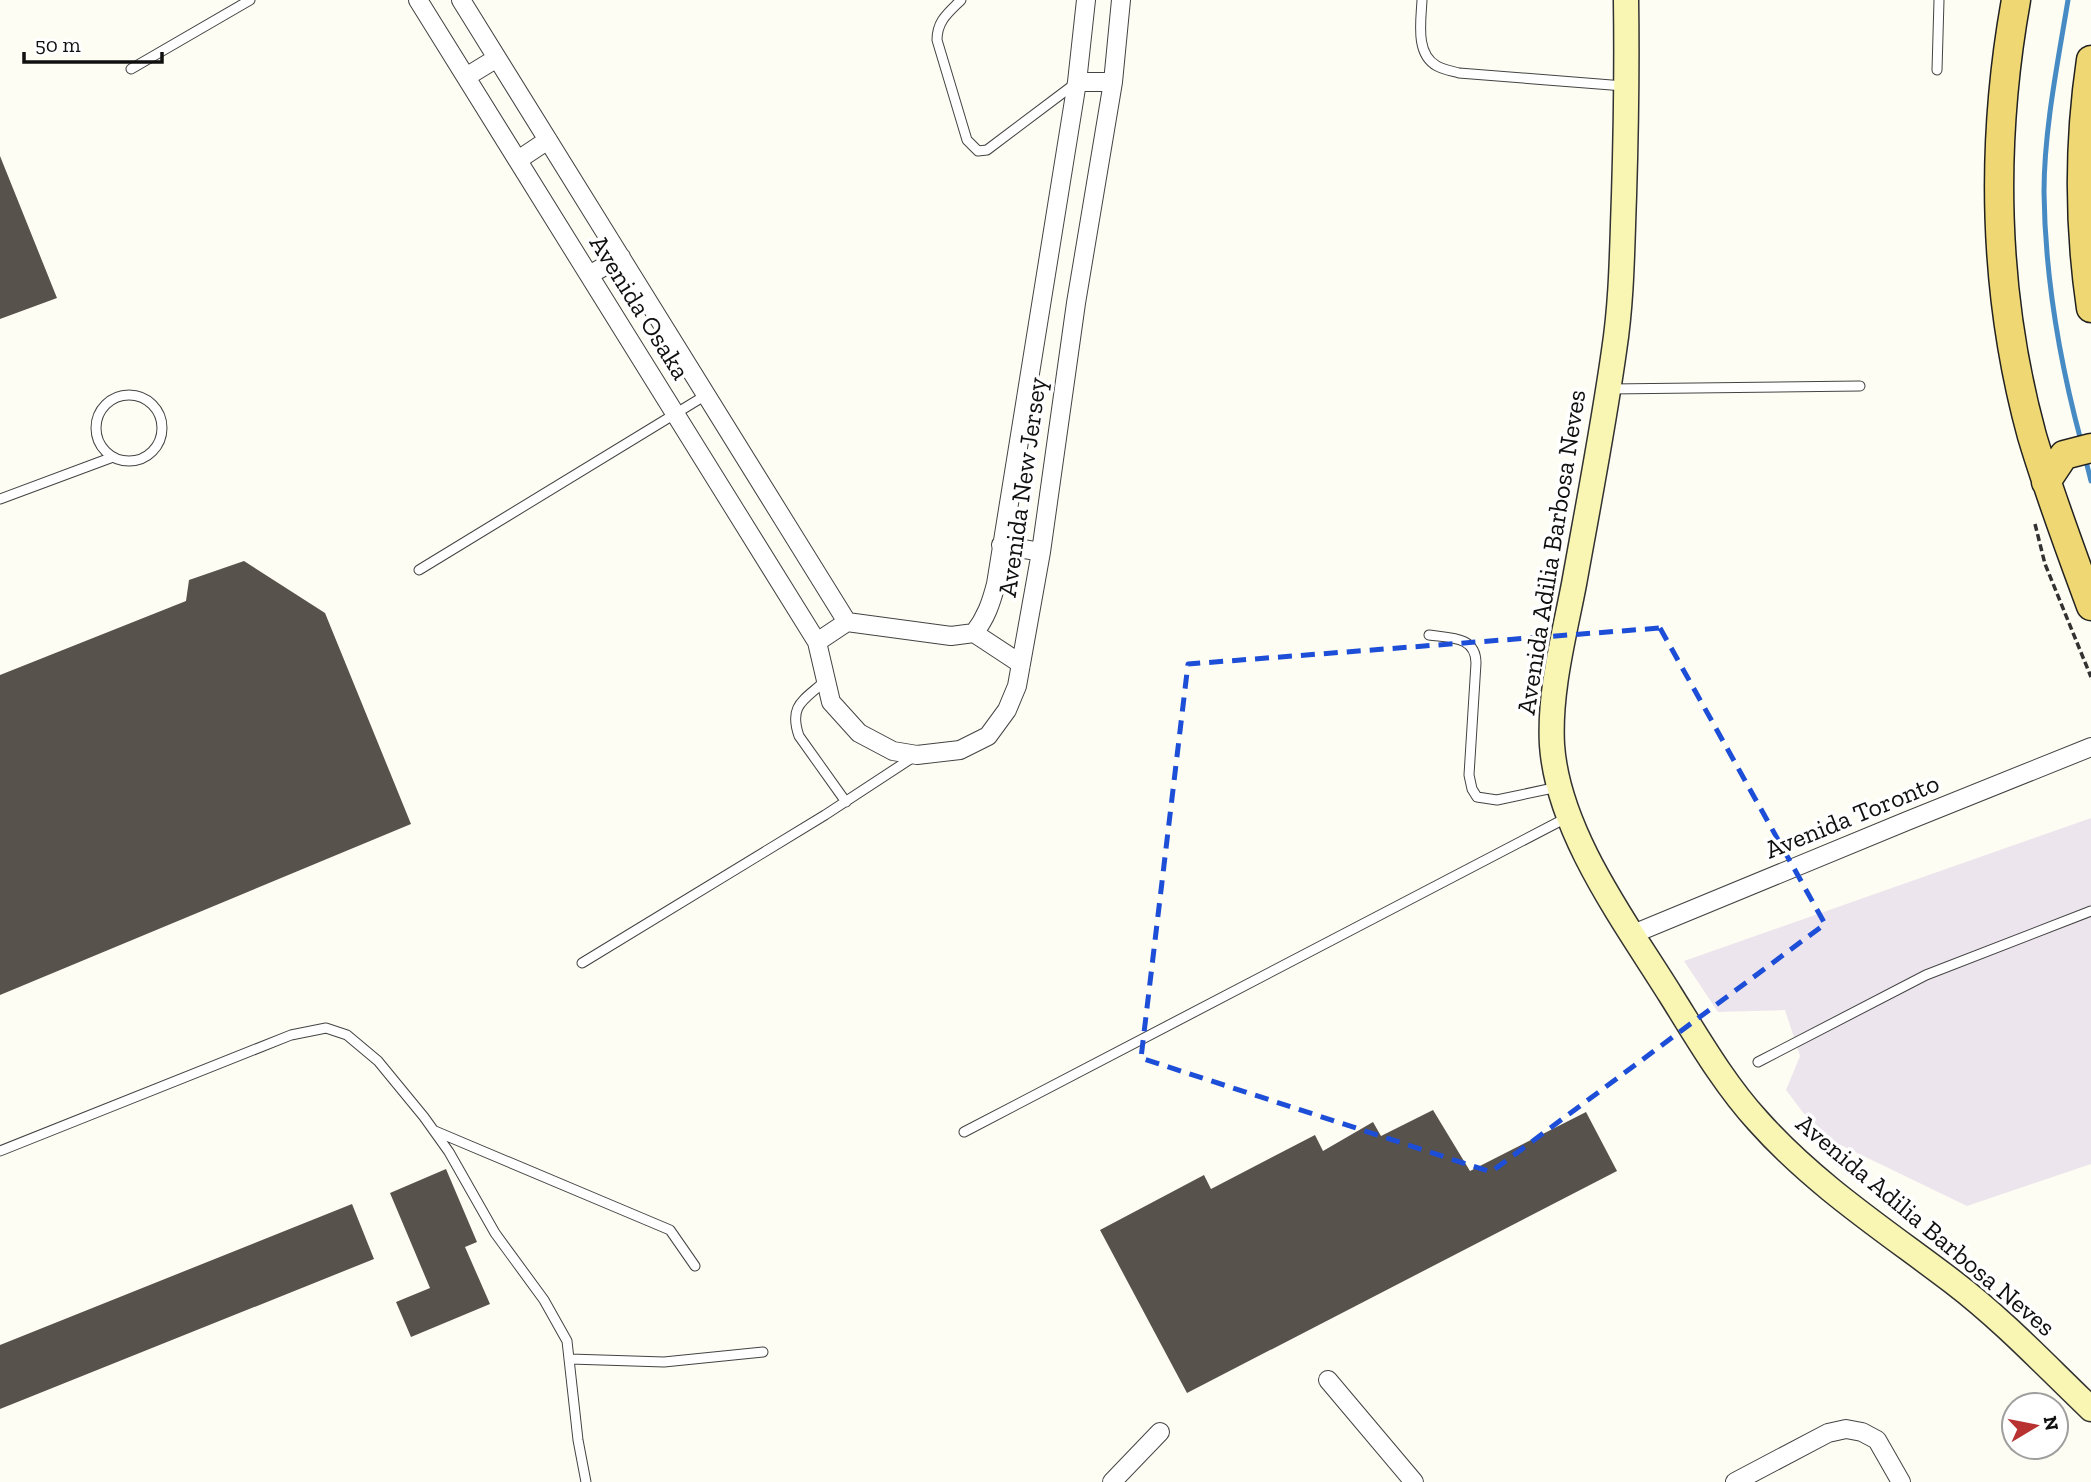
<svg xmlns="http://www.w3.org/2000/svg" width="2091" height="1482" viewBox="0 0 2091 1482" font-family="'Zilla Slab',serif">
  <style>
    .industrial { fill: #ede5ed }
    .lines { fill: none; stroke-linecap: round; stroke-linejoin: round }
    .stream { stroke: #478bc4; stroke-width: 5 }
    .building { fill: #58524d }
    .lane-casing { stroke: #434343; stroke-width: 11 }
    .street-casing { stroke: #434343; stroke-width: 20 }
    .secondary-casing { stroke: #323232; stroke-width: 27 }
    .primary-casing { stroke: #212121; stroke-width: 31 }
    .path { stroke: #323232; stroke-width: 3.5; stroke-dasharray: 7 3.5; stroke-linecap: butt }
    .lane { stroke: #fff; stroke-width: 9 }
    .street { stroke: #fff; stroke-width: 18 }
    .secondary { stroke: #f9f6b3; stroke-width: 24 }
    .primary { stroke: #efd873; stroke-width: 28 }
    .marked { fill: none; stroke: #1d4ed8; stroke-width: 5; stroke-dasharray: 14 9; stroke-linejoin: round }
    .labels { text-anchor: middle; stroke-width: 7; stroke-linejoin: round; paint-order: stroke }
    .street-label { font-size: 26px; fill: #101010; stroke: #fff }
  </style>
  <rect width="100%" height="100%" fill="#fefdf3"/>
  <path class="industrial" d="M 2091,818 L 2091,1164 L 1967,1206 L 1820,1135 L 1786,1090 L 1800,1056 L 1785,1010 L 1718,1012 L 1684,961 Z"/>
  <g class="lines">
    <path class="stream" d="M 2068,0 C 2058,61 2044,130 2044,192 C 2045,277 2059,359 2081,441
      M 2085,457 L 2091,481"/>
  </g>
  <path class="building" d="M 0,156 L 57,298 L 0,319 Z
    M 244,561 L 325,613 L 411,824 L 0,995 L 0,675 L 186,601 L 189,580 Z
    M 1433,1110 L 1470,1171 L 1586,1112 L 1617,1171 L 1187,1393 L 1100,1230 L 1204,1175 L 1211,1189 L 1315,1135 L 1323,1151 L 1373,1122 L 1381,1136 Z
    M 446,1169 L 477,1242 L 465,1247 L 490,1304 L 411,1337 L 396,1302 L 430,1288 L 390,1193 Z
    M 352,1204 L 374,1259 L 0,1409 L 0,1345 Z"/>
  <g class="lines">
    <defs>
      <path id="lane" d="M 961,0 C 948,13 937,21 937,40 L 967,140 L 978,151 L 987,150 L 1076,83
        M 1422,0 C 1421,21 1415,54 1437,66 C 1444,70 1452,71 1459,73 L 1624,86
        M 131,69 L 250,0
        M 1937,70 L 1939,0
        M 1610,389 L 1860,386
        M96 428a33 33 0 1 1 66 0a33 33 0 1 1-66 0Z
        M 0,499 L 113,457
        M 419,570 L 706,395
        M 1429,635 C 1450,638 1476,636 1476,663 L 1469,775 L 1472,789 L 1477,797 L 1497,800 L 1558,787
        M 826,680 C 805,700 788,704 799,736 L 846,802
        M 582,963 L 825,815 L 915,756
        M 1758,1062 L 1926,975 L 2091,911
        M 435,1131 L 670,1230 L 695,1266
        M 964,1132 L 1568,817
        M 0,1151 L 291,1035 L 326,1028 L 347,1035 L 378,1061 L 424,1117 L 449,1152 L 495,1233 L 544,1300 L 567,1341 L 578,1440 L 586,1482
        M 570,1359 L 664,1362 L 763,1352"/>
      <path id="street" d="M 418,0 L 817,642 L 831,702 L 859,733 L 893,751 L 917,755 L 960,750 L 988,736 L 1007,710 L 1017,686 L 1041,552 L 1076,303 L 1113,82 L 1121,0
        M 461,0 L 847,622
        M 466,77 L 497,58
        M 1077,82 L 1113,82
        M 518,160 L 548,140
        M 589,275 L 621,257
        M 1001,545 L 1041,552
        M 974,633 L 1021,664
        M 817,642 L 847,622 L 951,636 L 974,633 C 986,618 991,603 996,584 L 1077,82 L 1086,0
        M 1633,934 L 1907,821 L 2091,747
        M 1328,1380 L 1414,1482
        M 1112,1482 L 1160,1432
        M 1735,1482 L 1828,1433 L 1846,1429 L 1862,1432 L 1877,1440 L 1901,1482"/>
      <path id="secondary" d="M 1626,0 C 1627,65 1626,131 1624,196 C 1622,248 1622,299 1614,351 C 1603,429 1588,506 1574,584 C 1564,636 1549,692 1552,745 C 1558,832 1625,922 1670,994 C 1697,1037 1724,1084 1758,1121 C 1815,1185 1886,1231 1953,1282 C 2004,1321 2045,1365 2091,1409"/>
      <path id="primary" d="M 2016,0 C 1990,145 1993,294 2032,436 C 2049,493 2070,549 2091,606
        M 2091,60 C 2079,141 2079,226 2091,308
        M 2046,482 L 2064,455 L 2091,448"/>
    </defs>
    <use href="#lane" class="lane-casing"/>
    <use href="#street" class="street-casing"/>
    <use href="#secondary" class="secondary-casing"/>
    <use href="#primary" class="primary-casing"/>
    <path class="path" d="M 2035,524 L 2045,564 L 2091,677"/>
    <use href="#lane" class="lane"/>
    <use href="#street" class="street"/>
    <use href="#secondary" class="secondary"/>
    <use href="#primary" class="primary"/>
  </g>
  <path class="marked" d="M 1660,628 L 1825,924 L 1491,1172 L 1141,1058 L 1188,664 Z"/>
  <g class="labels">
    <g class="street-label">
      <text transform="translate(640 307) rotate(58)" y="9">Avenida Osaka</text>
      <text transform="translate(1022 487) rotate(-82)" y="9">Avenida New Jersey</text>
      <text transform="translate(1551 552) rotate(-81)" y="9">Avenida Adilia Barbosa Neves</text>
      <text transform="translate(1852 816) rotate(-22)" y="9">Avenida Toronto</text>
      <text transform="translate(1926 1225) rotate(40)" y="9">Avenida Adilia Barbosa Neves</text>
    </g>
  </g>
  <g transform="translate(2035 1426) rotate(80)"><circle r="33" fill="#ffffff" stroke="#9f9f9f" stroke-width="2"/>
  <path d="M0-5L12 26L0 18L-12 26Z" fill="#b73231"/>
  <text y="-10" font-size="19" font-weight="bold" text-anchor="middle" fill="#101010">N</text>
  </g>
  <path d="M24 52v10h138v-10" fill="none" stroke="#101010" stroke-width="3.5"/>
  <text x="35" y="52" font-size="21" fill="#101010" stroke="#ffffff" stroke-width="5" paint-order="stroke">50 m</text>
</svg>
